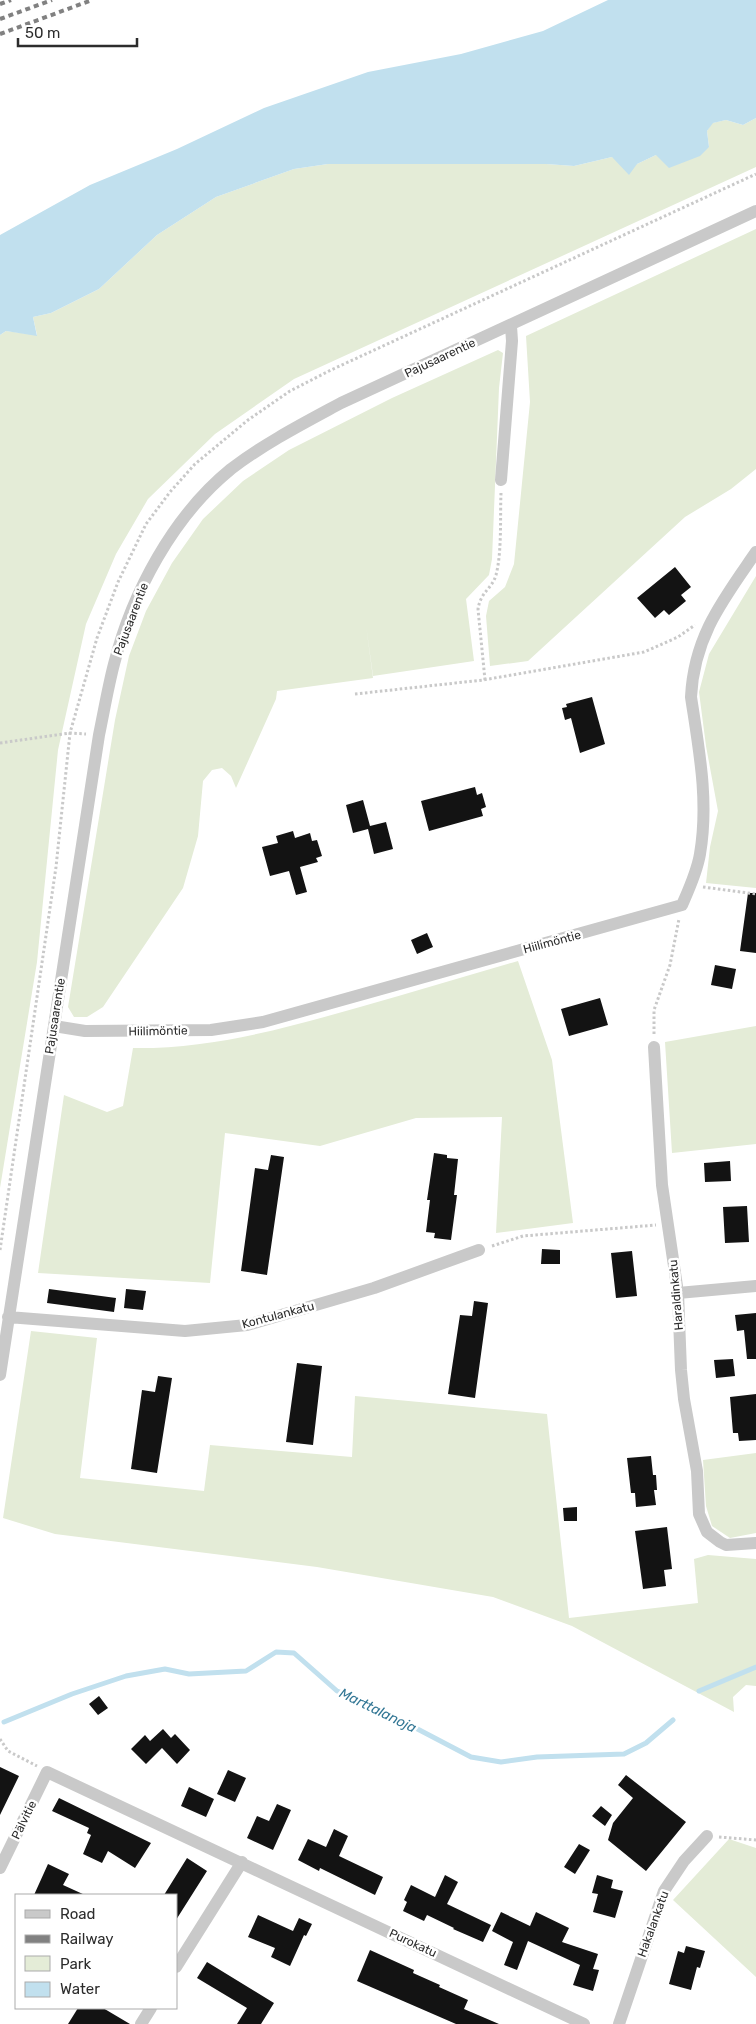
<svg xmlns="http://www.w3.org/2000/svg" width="756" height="2024" viewBox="0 0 756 2024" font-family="Rubik,sans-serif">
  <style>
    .green { fill: #e4ecd7 }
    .water { fill: #c1e0ee }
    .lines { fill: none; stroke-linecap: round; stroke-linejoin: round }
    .stream { stroke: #c1e0ee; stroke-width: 5 }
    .building { fill: #131313 }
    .path { stroke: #c9c9c9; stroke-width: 3; stroke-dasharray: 2.5 2.5; stroke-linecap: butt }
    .minor { stroke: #c9c9c9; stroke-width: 12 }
    .rail { stroke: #818181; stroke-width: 4; stroke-dasharray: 5 4; stroke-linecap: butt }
    .labels { text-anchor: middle; stroke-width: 5; stroke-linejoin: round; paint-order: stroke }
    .street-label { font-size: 12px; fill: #2c2c2c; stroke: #fff }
    .water-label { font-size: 14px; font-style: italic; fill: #337795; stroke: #fff }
  </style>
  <rect width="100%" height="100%" fill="#fff"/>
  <path class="green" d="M 756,118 L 756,167 L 294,379 L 215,434 L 148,499 L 116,554 L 86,624 L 58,750 L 37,962 L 0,1188 L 0,335 L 6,331 L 37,335 L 33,317 L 51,313 L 99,289 L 157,235 L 216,197 L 294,169 L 328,164 L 546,164 L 574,166 L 612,157 L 637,164 L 656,155 L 709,147 L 707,131 L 712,123 L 726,120 L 743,125 Z
    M 756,229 L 756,469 L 731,489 L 685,517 L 528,661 L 490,666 L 486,616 L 489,601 L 505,587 L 514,564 L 530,402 L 526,336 Z
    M 498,350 L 503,353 L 499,388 L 492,559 L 489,575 L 466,599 L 474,661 L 373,676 L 366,625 L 373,678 L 277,691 L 276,699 L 236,788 L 231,776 L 222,768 L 212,770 L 203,781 L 198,836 L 183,888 L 103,1007 L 87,1017 L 74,1017 L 68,1007 L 115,720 L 129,656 L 146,611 L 172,563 L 203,519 L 243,481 L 289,450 L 392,398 Z
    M 756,576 L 756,888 L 706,883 L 710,847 L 718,811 L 706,746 L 699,692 L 709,654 Z
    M 518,961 L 552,1060 L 573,1223 L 496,1233 L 502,1117 L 416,1118 L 320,1146 L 225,1133 L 210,1283 L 38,1273 L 64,1095 L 107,1112 L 123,1106 L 133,1048 C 212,1049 286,1028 360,1007 C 413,992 465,976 518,961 Z
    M 756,1026 L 756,1144 L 672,1153 L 665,1042 Z
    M 31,1331 L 97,1338 L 80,1478 L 204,1491 L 210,1445 L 352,1457 L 355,1396 L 547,1414 L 569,1618 L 698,1603 L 694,1559 L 708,1555 L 756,1559 L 756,1686 L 746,1685 L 733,1697 L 734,1712 L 572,1626 L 493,1597 L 317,1567 L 55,1534 L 3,1518 Z
    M 756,1453 L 756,1533 L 730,1538 L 712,1526 L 706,1506 L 703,1460 Z
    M 729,1839 L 756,1848 L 756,1977 L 673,1900 Z"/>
  <path class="water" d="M 608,0 L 756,0 L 756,118 L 743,125 L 726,120 L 713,123 L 707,131 L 709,147 L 700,156 L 669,168 L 656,155 L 637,164 L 629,175 L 612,157 L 574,166 L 546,164 L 328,164 L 294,169 L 216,197 L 157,235 L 99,289 L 51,313 L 33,317 L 37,336 L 6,331 L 0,335 L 0,235 L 90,185 L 177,149 L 264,108 L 368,72 L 461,54 L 543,31 Z"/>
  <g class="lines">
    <path class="stream" d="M 699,1691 L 756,1667
      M 4,1722 L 72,1694 L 126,1676 L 165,1669 L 189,1674 L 246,1671 L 276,1652 L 294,1653 L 337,1691 L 364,1701 L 471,1757 L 501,1762 L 537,1757 L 624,1754 L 646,1743 L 673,1720"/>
  </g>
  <path class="building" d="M 675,567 L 691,587 L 681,595 L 686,601 L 669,615 L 664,610 L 655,618 L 637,598 Z
    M 592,697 L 605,744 L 580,753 L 571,718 L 565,720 L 562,708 L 567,707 L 566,704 Z
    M 475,787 L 477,795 L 482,793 L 486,807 L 481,809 L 483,816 L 429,831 L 421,801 Z
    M 363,800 L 370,826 L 386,822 L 393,849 L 374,854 L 368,829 L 353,833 L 346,805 Z
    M 293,831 L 295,838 L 310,833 L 312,841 L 317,840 L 322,856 L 316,858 L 318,862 L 300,867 L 307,892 L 296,895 L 289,871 L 270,876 L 262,847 L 278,843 L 276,836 Z
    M 748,893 L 756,893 L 756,953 L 740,951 Z
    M 427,933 L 433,947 L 417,954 L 411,940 Z
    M 715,965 L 736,969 L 732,989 L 711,985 Z
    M 600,998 L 608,1025 L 569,1036 L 561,1009 Z
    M 434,1153 L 447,1155 L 447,1158 L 458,1159 L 454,1195 L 457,1195 L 451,1240 L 434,1238 L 435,1233 L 426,1232 L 430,1200 L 427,1200 Z
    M 271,1155 L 284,1157 L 267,1275 L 241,1271 L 255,1168 L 268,1170 Z
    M 730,1161 L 731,1181 L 705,1182 L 704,1163 Z
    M 747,1206 L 749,1242 L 725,1243 L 723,1207 Z
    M 542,1249 L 560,1250 L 560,1264 L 541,1264 Z
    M 632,1251 L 637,1296 L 616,1298 L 611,1253 Z
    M 49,1289 L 116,1298 L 114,1312 L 47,1303 Z
    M 126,1289 L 146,1291 L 143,1310 L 124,1308 Z
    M 474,1301 L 488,1303 L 475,1398 L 448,1394 L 460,1315 L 472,1316 Z
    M 756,1313 L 756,1359 L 747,1359 L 744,1330 L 737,1331 L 735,1315 Z
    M 733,1359 L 735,1376 L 716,1378 L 714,1360 Z
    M 297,1363 L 322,1366 L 313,1445 L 286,1442 Z
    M 158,1376 L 172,1378 L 157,1473 L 131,1469 L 142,1390 L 155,1392 Z
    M 756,1394 L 756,1440 L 739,1441 L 738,1433 L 733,1433 L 730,1397 Z
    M 651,1456 L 653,1475 L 656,1475 L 657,1490 L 654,1490 L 656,1505 L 636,1507 L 635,1493 L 631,1493 L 627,1458 Z
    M 577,1507 L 577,1521 L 564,1521 L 563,1508 Z
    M 667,1527 L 672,1569 L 664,1570 L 666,1586 L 643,1589 L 635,1531 Z
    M 99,1696 L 108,1708 L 98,1715 L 89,1704 Z
    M 163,1729 L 171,1738 L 175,1734 L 190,1750 L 177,1764 L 162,1748 L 146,1764 L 131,1749 L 145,1735 L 150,1741 Z
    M 0,1767 L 19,1776 L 0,1815 Z
    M 228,1770 L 246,1778 L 235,1802 L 217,1794 Z
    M 626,1775 L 686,1822 L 646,1871 L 608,1840 L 613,1823 L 633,1798 L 618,1785 Z
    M 189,1787 L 214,1799 L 206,1817 L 181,1806 Z
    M 59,1798 L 151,1843 L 135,1868 L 108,1851 L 102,1863 L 83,1854 L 91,1835 L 87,1833 L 89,1828 L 52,1811 Z
    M 277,1804 L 291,1810 L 273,1850 L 247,1838 L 257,1816 L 269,1821 Z
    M 601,1806 L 612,1815 L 605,1826 L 592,1816 Z
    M 334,1829 L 348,1836 L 339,1856 L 383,1877 L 375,1895 L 320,1868 L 319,1871 L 298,1860 L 308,1839 L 326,1847 Z
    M 579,1844 L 590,1850 L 575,1874 L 564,1867 Z
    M 187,1858 L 207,1871 L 176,1920 L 176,1895 L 164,1895 Z
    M 48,1864 L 69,1874 L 63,1885 L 85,1895 L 34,1895 Z
    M 445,1875 L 458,1882 L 447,1904 L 491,1925 L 483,1942 L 453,1929 L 454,1928 L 427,1915 L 424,1921 L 403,1911 L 407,1902 L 404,1900 L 411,1885 L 435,1897 Z
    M 597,1875 L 613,1880 L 611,1888 L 623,1891 L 615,1918 L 593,1912 L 598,1894 L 592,1893 Z
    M 501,1912 L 530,1926 L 536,1912 L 569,1928 L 562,1942 L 598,1954 L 593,1969 L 599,1970 L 593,1991 L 573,1985 L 580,1965 L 528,1941 L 517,1970 L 504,1965 L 513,1942 L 492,1931 Z
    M 258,1915 L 293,1931 L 299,1918 L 312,1924 L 306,1936 L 304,1935 L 290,1966 L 271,1957 L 275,1948 L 248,1937 Z
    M 686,1946 L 705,1951 L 700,1968 L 697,1967 L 691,1990 L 669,1984 L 678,1951 L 684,1953 Z
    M 370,1950 L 414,1970 L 413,1973 L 440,1985 L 439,1987 L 468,2000 L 464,2009 L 499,2024 L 456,2024 L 357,1981 Z
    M 207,1962 L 274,2003 L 261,2024 L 237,2024 L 247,2008 L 197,1978 Z
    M 78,2008 L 103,2008 L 130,2024 L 68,2024 Z"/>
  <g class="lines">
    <path class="path" d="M 485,680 L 478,609 C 481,591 492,589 496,575 C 502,552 500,518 501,493
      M 355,694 L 483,680 L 644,652 L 678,637 L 695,625
      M 0,743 L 70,733 L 86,734
      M 703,887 L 756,894
      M 654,1034 L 654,1010 L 670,965 L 679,919
      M 492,1246 L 523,1236 L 656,1225
      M 0,1250 L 56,867 L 70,733 L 97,638 L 118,582 L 146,524 L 170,492 L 195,464 L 248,420 L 290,391 L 331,370 L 756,174
      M 0,1739 L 8,1751 L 37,1766
      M 719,1837 L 756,1840"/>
    <path class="minor" d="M 501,480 L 512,341 L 511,326
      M 54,1026 L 85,1031 L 211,1030 L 263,1022 L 682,905 C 689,889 697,872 700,854 C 709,801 699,750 691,697 C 694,636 723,600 756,552
      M 654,1047 L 662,1185 L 678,1293 L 681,1370 L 684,1399 L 697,1471 L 699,1514 L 707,1532 L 720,1542 L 726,1545 L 756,1543
      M 678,1293 L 756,1286
      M 8,1317 L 185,1331 L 247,1325 L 374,1288 L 479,1250
      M 0,1375 L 99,735 C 104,711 108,687 114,664 C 132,593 173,516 231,469 C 265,443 304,423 341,403 L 756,211
      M 0,1868 L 47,1772 L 584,2024
      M 176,1967 L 242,1862
      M 141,2024 L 151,2008
      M 619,2024 L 664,1891 L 684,1861 L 707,1836"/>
    <path class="rail" d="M 0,4 L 11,0
      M 0,19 L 52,0
      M 0,34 L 92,0"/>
  </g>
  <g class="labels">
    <g class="street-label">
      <text transform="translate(440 358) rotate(-25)" y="4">Pajusaarentie</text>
      <text transform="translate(131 619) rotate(-69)" y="4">Pajusaarentie</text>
      <text transform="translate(552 942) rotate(-15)" y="4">Hiilimöntie</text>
      <text transform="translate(55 1016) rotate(-81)" y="4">Pajusaarentie</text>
      <text transform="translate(158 1031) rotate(-1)" y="4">Hiilimöntie</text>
      <text transform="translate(676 1295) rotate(-95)" y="4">Haraldinkatu</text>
      <text transform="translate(278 1315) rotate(-15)" y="4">Kontulankatu</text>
      <text transform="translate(24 1820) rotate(-64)" y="4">Pälvitie</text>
      <text transform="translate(653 1924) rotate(-70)" y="4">Hakalankatu</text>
      <text transform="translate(413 1943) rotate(25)" y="4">Purokatu</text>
    </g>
    <g class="water-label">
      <text transform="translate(378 1710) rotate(26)" y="5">Marttalanoja</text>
    </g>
  </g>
  <rect x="15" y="1894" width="162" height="115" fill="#ffffff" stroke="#ababab"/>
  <rect x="25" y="1910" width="25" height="8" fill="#c9c9c9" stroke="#ababab"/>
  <text x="60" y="1919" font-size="15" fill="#2c2c2c">Road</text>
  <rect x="25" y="1935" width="25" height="8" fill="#818181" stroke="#ababab"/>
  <text x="60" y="1944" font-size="15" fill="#2c2c2c">Railway</text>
  <rect x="25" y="1956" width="25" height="15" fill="#e4ecd7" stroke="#ababab"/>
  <text x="60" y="1969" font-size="15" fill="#2c2c2c">Park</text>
  <rect x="25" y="1982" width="25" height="15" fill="#c1e0ee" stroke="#ababab"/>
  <text x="60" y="1994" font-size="15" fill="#2c2c2c">Water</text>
  <path d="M18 38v8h119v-8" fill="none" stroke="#2c2c2c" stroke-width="2.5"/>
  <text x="25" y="38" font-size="15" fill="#2c2c2c" stroke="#ffffff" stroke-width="4" paint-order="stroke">50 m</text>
</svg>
